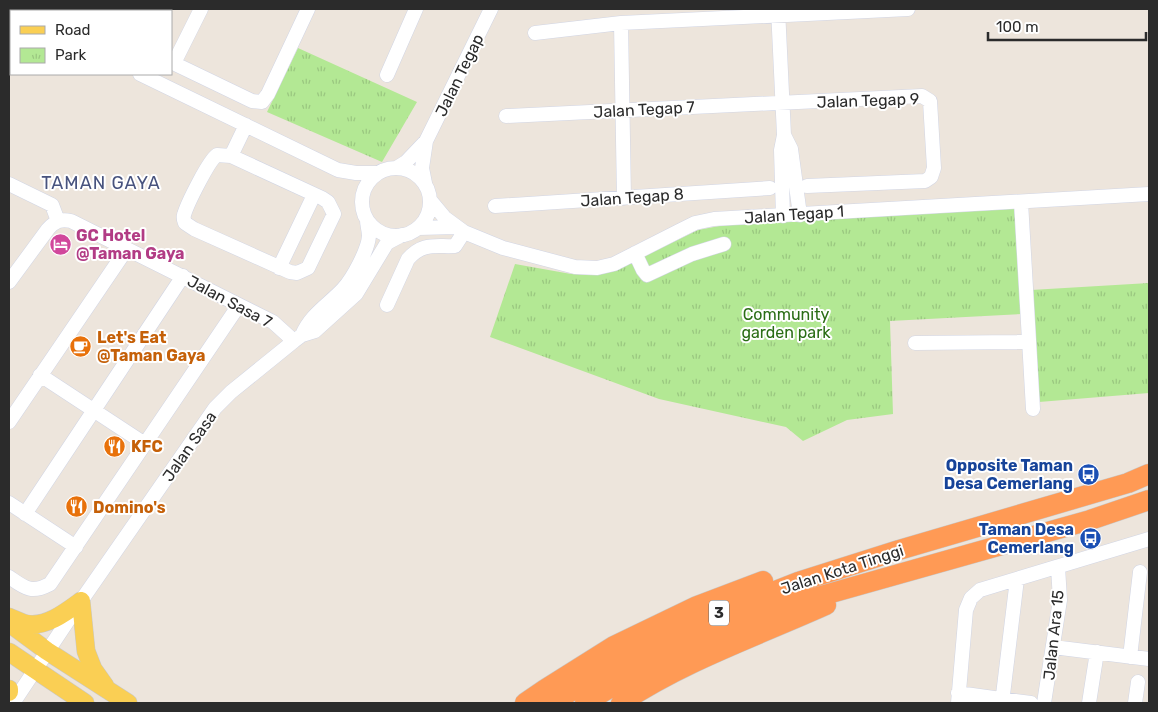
<svg xmlns="http://www.w3.org/2000/svg" width="1158" height="712" viewBox="0 0 1158 712" font-family="Rubik,sans-serif">
  <style>
    .park { fill: url(#park-tufts) }
    .lines { fill: none; stroke-linecap: round; stroke-linejoin: round }
    .minor-casing { stroke: #d1d5e4; stroke-width: 15 }
    .major-casing { stroke: #c8c8c8; stroke-width: 19 }
    .highway-casing { stroke: #c8c8c8; stroke-width: 21 }
    .minor { stroke: #fff; stroke-width: 14 }
    .major { stroke: #facf54; stroke-width: 18 }
    .highway { stroke: #ff9a55; stroke-width: 20 }
    .labels { text-anchor: middle; stroke-width: 4; stroke-linejoin: round; paint-order: stroke }
    .shield { fill: #fff; stroke: #6b6b6b; stroke-width: 1 }
    .shield-label { font-size: 15px; font-weight: bold; fill: #2b2b2b }
    .street-label { font-size: 16px; fill: #2b2b2b; stroke: #fff }
    .hotel-label { font-size: 16px; font-weight: bold; fill: #b23c85; stroke: #fff; text-anchor: start }
    .park-label { font-size: 16px; fill: #2a6d15; stroke: #fff }
    .food-label { font-size: 16px; font-weight: bold; fill: #c56008; stroke: #fff; text-anchor: start }
    .transit-label { font-size: 16px; font-weight: bold; fill: #164399; stroke: #fff; text-anchor: end }
    .neighbourhood-label { font-size: 18px; letter-spacing: 1px; fill: #48537e; stroke: #fff }
  </style>
  <defs>
    <pattern id="park-tufts" width="24" height="20" patternUnits="userSpaceOnUse" patternTransform="scale(1.25)"><rect width="24" height="20" fill="#b3e894"/><path d="M3 7l-1-3M5 7V3M7 7l1-3M15 17l-1-3M17 17v-4M19 17l1-3" fill="none" stroke="#9ac780"/></pattern>
  </defs>
  <rect width="100%" height="100%" fill="#ede5dc"/>
  <path class="park" d="M 298,48 L 417,102 L 382,162 L 267,112 Z
    M 1016,207 L 1022,314 L 890,321 L 893,414 L 847,420 L 803,441 L 786,427 L 659,399 L 490,337 L 515,264 L 571,274 L 598,275 L 619,268 L 698,230 L 730,224 Z
    M 1149,283 L 1149,393 L 1039,402 L 1031,290 Z"/>
  <g class="lines">
    <defs>
      <path id="minor" d="M 9,9 L 13,11
        M 778,9 L 784,135 L 781,150 L 783,216
        M 94,11 L 96,9
        M 621,23 L 624,198
        M 535,33 L 621,23 L 908,9
        M 9,45 L 11,40
        M 171,62 L 252,101 L 262,102 L 268,94 L 308,9
        M 174,63 L 201,9
        M 140,74 L 338,170 L 356,173 L 376,173
        M 387,75 L 416,9
        M 506,116 L 922,96 L 930,101 L 934,168 L 931,177 L 925,181 L 807,186
        M 784,135 L 791,149 L 800,215
        M 217,155 L 231,156 L 322,198 L 328,202 L 334,214 L 308,268 L 297,273 L 290,272 L 194,229 L 185,223 C 184,220 183,218 184,215 C 187,204 209,160 217,155 Z
        M 231,156 L 246,125
        M 398,167 L 406,162 L 426,141
        M362 202a34 34 0 1 1 68 0a34 34 0 1 1-68 0Z
        M 425,183 L 422,168 L 426,141 L 491,9
        M 9,184 L 52,205 L 58,221
        M 430,200 L 445,218 L 464,232 L 503,248 L 575,267 L 597,268 L 614,264 L 679,231 L 695,223 L 714,219 L 1149,194
        M 1021,202 L 1033,409
        M 495,206 L 770,188
        M 418,228 L 456,227
        M 635,253 L 643,270 L 647,275 L 692,254 L 724,244
        M 279,268 L 314,195
        M 9,282 L 48,229 C 55,221 61,219 71,221 L 273,322 L 294,341
        M 387,305 L 408,259 C 423,242 435,247 455,246 L 464,232
        M 302,335 C 311,314 328,305 343,289 C 353,278 368,250 369,236 C 369,231 367,225 367,220
        M 915,343 L 1029,342
        M 40,375 L 145,444
        M 9,422 L 126,250
        M 9,503 L 76,547
        M 25,514 L 183,276
        M 9,577 C 25,588 31,594 50,584 L 239,305
        M 1053,647 L 1149,659
        M 1130,657 L 1140,572
        M 958,693 L 1031,703
        M 13,703 L 81,601 L 215,408 L 231,392 L 294,341 L 302,335 L 315,331 L 356,294 L 387,243 L 402,235
        M 958,703 L 966,610 L 971,598 L 980,590 L 1149,539
        M 1002,703 L 1017,579
        M 1044,703 L 1060,600 L 1058,567
        M 1089,703 L 1097,652
        M 1135,703 L 1138,682"/>
      <path id="major" d="M 81,601 L 86,651 L 93,669 L 105,686
        M 9,617 C 14,619 21,623 27,624 C 47,627 66,612 81,601
        M 9,623 L 47,651 L 128,703
        M 9,652 L 85,703
        M 9,689 L 9,692"/>
      <path id="highway" d="M 525,703 L 544,690 L 614,646 L 697,606 L 763,581
        M 552,703 L 622,660 L 700,621 L 798,582 L 899,550 L 1128,483 L 1149,474
        M 585,703 L 633,674 L 708,636 L 803,601 L 1090,520 L 1149,500
        M 621,703 C 684,661 757,636 826,605"/>
    </defs>
    <use href="#minor" class="minor-casing"/>
    <use href="#major" class="major-casing"/>
    <use href="#highway" class="highway-casing"/>
    <use href="#minor" class="minor"/>
    <use href="#major" class="major"/>
    <use href="#highway" class="highway"/>
  </g>
  <defs>
    <symbol id="hotel-disc" viewBox="-11 -11 22 22"><circle r="9.5" fill="#d1479c" stroke="#fff"/><path d="M-6-4.5h1.5V1H6V5H4.5V3h-9V5H-6ZM-4 0a1.8 1.8 0 1 1 3.6 0ZM.5 0V-2.5h3Q6-2.5 6 0Z" fill="#fff"/></symbol>
    <symbol id="cafe-disc" viewBox="-11 -11 22 22"><circle r="9.5" fill="#e8710a" stroke="#fff"/><path d="M-5.5-4.5H6V0H3Q3 3.5 0 3.5H-2.5Q-5.5 3.5-5.5 0ZM3-3.2v2h1.7v-2ZM-6 4.5H4V6H-6Z" fill="#fff"/></symbol>
    <symbol id="restaurant-disc" viewBox="-11 -11 22 22"><circle r="9.5" fill="#e8710a" stroke="#fff"/><path d="M-5-6h1v4h1v-4h1v4h1v-4h1v5L-1.5 .5V6h-2V.5L-5-1ZM5-6V6H3V1.5H1.5Q1.5-4 5-6Z" fill="#fff"/></symbol>
    <symbol id="bus-disc" viewBox="-11 -11 22 22"><circle r="9.5" fill="#1a4fb4" stroke="#fff"/><path d="M-5-6H5V4H4V6H2V4H-2V6H-4V4H-5ZM-3.5-4V0h7V-4ZM-3.5 1.2v1.5H-2V1.2ZM2 1.2v1.5H3.5V1.2Z" fill="#fff"/></symbol>
  </defs>
  <g fill-rule="evenodd">
    <use href="#hotel-disc" x="48" y="232" width="25" height="25"/>
    <use href="#cafe-disc" x="68" y="334" width="25" height="25"/>
    <use href="#restaurant-disc" x="102" y="434" width="25" height="25"/>
    <use href="#bus-disc" x="1076" y="462" width="25" height="25"/>
    <use href="#restaurant-disc" x="64" y="494" width="25" height="25"/>
    <use href="#bus-disc" x="1078" y="526" width="25" height="25"/>
  </g>
  <g class="labels">
    <rect class="shield" x="709" y="600.5" width="20" height="25" rx="4"/>
    <g class="shield-label">
      <text x="719" y="618">3</text>
    </g>
    <g class="street-label">
      <text transform="translate(459 75) rotate(-64)" y="6">Jalan Tegap</text>
      <text transform="translate(868 100) rotate(-2)" y="6">Jalan Tegap 9</text>
      <text transform="translate(644 109) rotate(-3)" y="6">Jalan Tegap 7</text>
      <text transform="translate(632 197) rotate(-4)" y="6">Jalan Tegap 8</text>
      <text transform="translate(794 214) rotate(-4)" y="6">Jalan Tegap 1</text>
      <text transform="translate(230 301) rotate(28)" y="6">Jalan Sasa 7</text>
      <text transform="translate(189 446) rotate(-55)" y="6">Jalan Sasa</text>
      <text transform="translate(842 569) rotate(-18)" y="6">Jalan Kota Tinggi</text>
      <text transform="translate(1053 635) rotate(-84)" y="6">Jalan Ara 15</text>
    </g>
    <g class="hotel-label">
      <text x="76" y="241">GC Hotel<tspan x="76" dy="18">@Taman Gaya</tspan></text>
    </g>
    <g class="park-label">
      <text x="786" y="320">Community<tspan x="786" dy="18">garden park</tspan></text>
    </g>
    <g class="food-label">
      <text x="97" y="343">Let's Eat<tspan x="97" dy="18">@Taman Gaya</tspan></text>
      <text x="131" y="452">KFC</text>
      <text x="93" y="513">Domino's</text>
    </g>
    <g class="transit-label">
      <text x="1073" y="471">Opposite Taman<tspan x="1073" dy="18">Desa Cemerlang</tspan></text>
      <text x="1074" y="535">Taman Desa<tspan x="1074" dy="18">Cemerlang</tspan></text>
    </g>
    <g class="neighbourhood-label">
      <text x="101" y="189">TAMAN GAYA</text>
    </g>
  </g>
  <rect width="1158" height="712" fill="none" stroke="#2b2b2b" stroke-width="20"/>
  <rect x="10" y="10" width="162" height="65" fill="#ffffff" stroke="#aaaaaa"/>
  <rect x="20" y="26" width="25" height="8" fill="#facf54" stroke="#aaaaaa"/>
  <text x="55" y="35" font-size="15" fill="#2b2b2b">Road</text>
  <rect x="20" y="48" width="25" height="15" fill="url(#park-tufts)" stroke="#aaaaaa"/>
  <text x="55" y="60" font-size="15" fill="#2b2b2b">Park</text>
  <path d="M988 32v8h158v-8" fill="none" stroke="#2b2b2b" stroke-width="2.5"/>
  <text x="996" y="32" font-size="15" fill="#2b2b2b" stroke="#ffffff" stroke-width="4" paint-order="stroke">100 m</text>
</svg>
